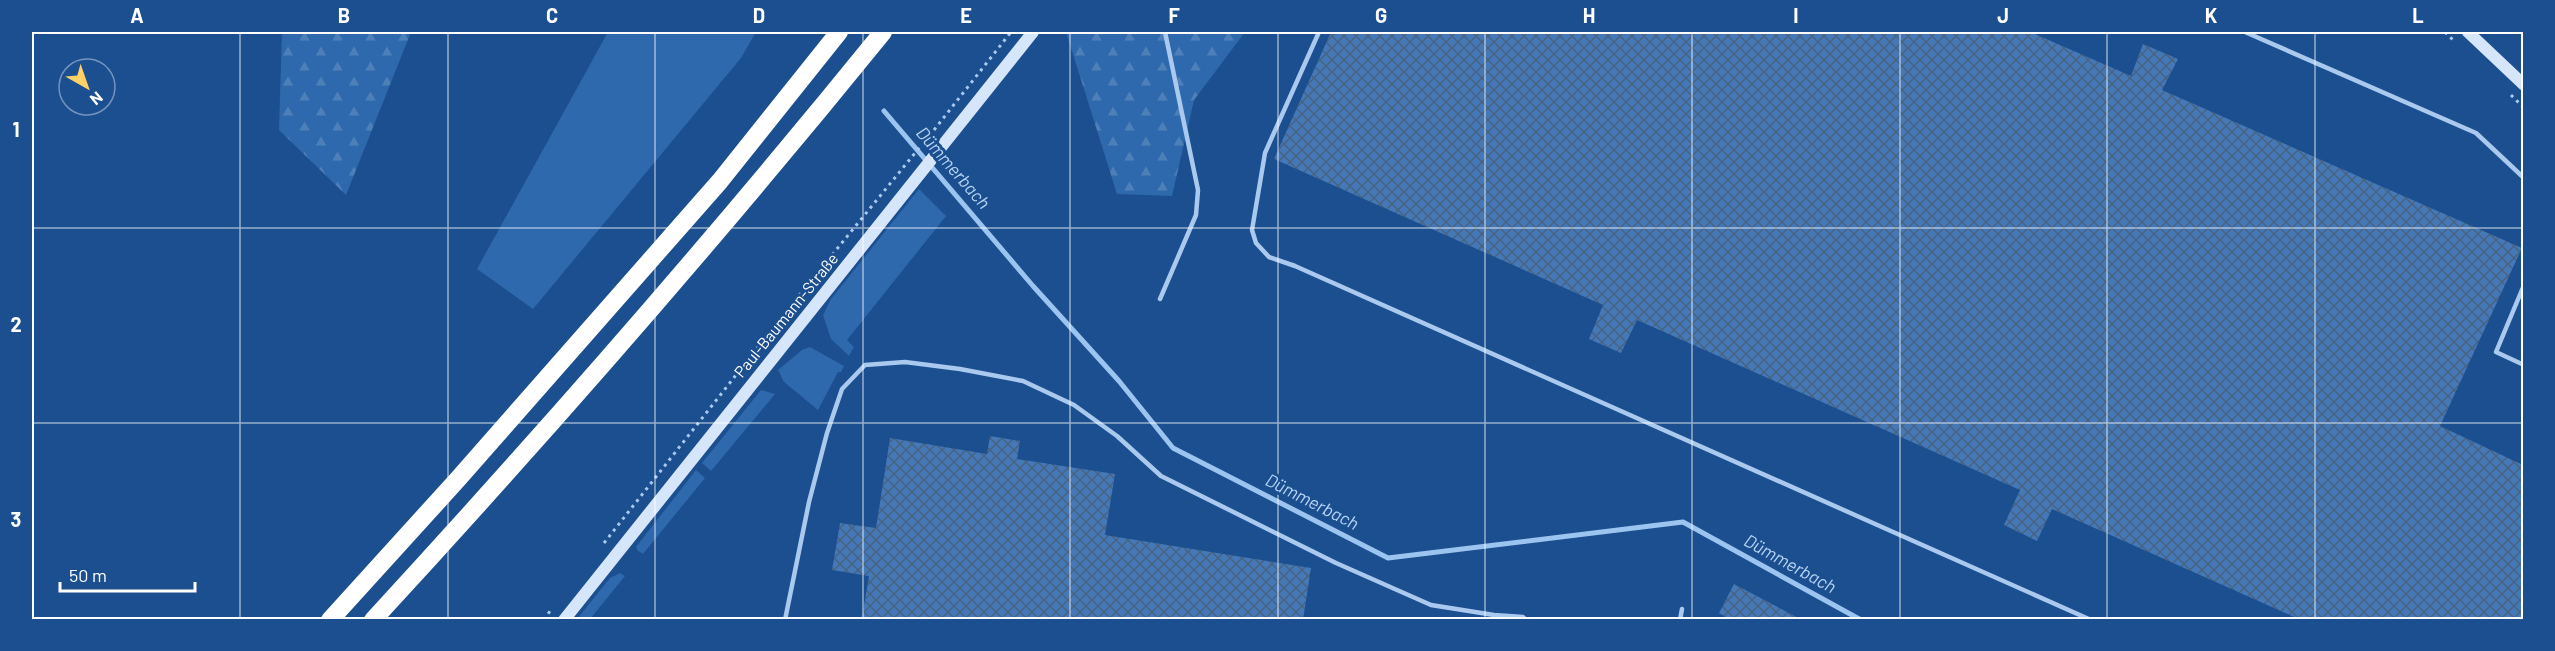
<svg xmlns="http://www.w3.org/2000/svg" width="2555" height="651" viewBox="0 0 2555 651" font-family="Barlow,sans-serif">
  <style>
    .green { fill: #2e69ad }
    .forest { fill: url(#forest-firs) }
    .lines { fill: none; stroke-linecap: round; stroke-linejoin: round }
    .stream { stroke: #9cc4f0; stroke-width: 5 }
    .building { fill: url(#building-cross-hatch) }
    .path { stroke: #a9c9ee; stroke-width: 3; stroke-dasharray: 3 4.5; stroke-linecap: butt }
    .service { stroke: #a9c9ee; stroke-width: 4.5 }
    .secondary { stroke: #d6e6fa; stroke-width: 12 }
    .motorway { stroke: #fff; stroke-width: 18 }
    .grid { fill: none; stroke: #fff; stroke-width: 1.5; stroke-opacity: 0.55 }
    .labels { text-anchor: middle; stroke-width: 6; stroke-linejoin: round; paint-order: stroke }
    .street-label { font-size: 16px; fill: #fff; stroke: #1b4f8f }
    .water-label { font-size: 18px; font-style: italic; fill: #b5d3f5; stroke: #1b4f8f }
    .neatline { fill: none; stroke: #fff; stroke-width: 2 }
    .grid-label { font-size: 20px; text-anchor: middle; font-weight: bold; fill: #fff }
  </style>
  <defs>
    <pattern id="forest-firs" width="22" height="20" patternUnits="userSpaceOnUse" patternTransform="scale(1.5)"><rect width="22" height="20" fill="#2e69ad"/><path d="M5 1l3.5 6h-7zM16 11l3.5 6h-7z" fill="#4d80b9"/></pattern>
    <pattern id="building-cross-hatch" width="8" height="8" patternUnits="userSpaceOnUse" patternTransform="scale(1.5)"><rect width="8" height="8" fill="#4478b7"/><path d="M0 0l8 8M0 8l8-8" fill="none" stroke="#486282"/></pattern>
  </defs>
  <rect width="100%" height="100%" fill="#1b4f8f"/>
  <path class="green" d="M 608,32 L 756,32 L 741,58 L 533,309 L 477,269 Z
    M 919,189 L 946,216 L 847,340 L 854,347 L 849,356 L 831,339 L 823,315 L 831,299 Z
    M 810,347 L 844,366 L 841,372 L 838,372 L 818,410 L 784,382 L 778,370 L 802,350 Z
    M 761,390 L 775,394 L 711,471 L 702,463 Z
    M 696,470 L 705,478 L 643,554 L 637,550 L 636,547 Z
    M 620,573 L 625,576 L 590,619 L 577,619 L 610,578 Z"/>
  <path class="forest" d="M 282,32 L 411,32 L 346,195 L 279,130 Z
    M 1066,32 L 1245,32 L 1194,100 L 1172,196 L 1117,194 Z"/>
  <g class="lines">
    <path class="stream" d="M 884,111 L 1033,286 L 1119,381 L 1173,448 L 1388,558 L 1683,522 L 1861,620"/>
  </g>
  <path class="building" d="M 1331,32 L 2030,32 L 2131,76 L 2143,44 L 2178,59 L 2162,90 L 2522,248 L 2440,426 L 2523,465 L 2523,620 L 2301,620 L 2052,509 L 2037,541 L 2004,525 L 2020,490 L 1637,320 L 1621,353 L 1589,339 L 1603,305 L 1274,159 Z
    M 990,436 L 1020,441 L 1017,459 L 1115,474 L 1105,535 L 1311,568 L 1303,620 L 862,618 L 869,576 L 832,570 L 840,523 L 876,528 L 890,438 L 987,454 Z
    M 1734,584 L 1802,620 L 1731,620 L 1719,613 Z"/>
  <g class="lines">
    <path class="path" d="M 2445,32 L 2454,41
      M 2511,95 L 2524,108
      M 934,130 L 1011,32
      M 604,543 L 784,314 L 924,142
      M 544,620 L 550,611"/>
    <path class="service" d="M 1319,32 L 1265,153 L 1252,230 L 1256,243 L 1269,257 L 1295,266 L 2091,620
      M 2245,32 L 2476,133 L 2524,178
      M 2524,285 L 2496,352 L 2524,365
      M 1160,299 L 1196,215 L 1198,190 L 1165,32
      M 785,620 L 809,502 L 827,433 L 842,389 L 865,365 L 905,362 L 960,369 L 1023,381 L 1074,405 L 1117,436 L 1161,476 L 1336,563 L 1431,605 L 1494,615 L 1523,617 L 1526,620
      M 1680,620 L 1682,609"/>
    <path class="secondary" d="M 2468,32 L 2524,85
      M 564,620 L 1033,32"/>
    <path class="motorway" d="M 330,620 L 458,479 L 720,181 L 839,32
      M 373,620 C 549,429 720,233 883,32"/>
  </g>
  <path class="grid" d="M 240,32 L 240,620M 448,32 L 448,620M 655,32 L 655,620M 863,32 L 863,620M 1070,32 L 1070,620M 1278,32 L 1278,620M 1485,32 L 1485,620M 1692,32 L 1692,620M 1900,32 L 1900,620M 2107,32 L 2107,620M 2315,32 L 2315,620M 32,228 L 2524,228M 32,423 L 2524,423"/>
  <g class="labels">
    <g class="street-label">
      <text transform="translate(786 315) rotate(-51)" y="6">Paul-Baumann-Straße</text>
    </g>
    <g class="water-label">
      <text transform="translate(953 168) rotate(49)" y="6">Dümmerbach</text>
      <text transform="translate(1312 502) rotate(27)" y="6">Dümmerbach</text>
      <text transform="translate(1790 564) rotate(29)" y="6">Dümmerbach</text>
    </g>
  </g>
  <rect width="2555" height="651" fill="none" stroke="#1b4f8f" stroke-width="66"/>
  <g transform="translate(87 87) rotate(140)"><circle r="28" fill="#1b4f8f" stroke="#7695bc" stroke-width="1.5"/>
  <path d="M0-4.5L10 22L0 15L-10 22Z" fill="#ffd166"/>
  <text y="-9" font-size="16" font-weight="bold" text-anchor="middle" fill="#ffffff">N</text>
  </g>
  <path d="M60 582v9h135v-9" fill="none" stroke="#ffffff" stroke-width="3"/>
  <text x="69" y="582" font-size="18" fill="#ffffff" stroke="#1b4f8f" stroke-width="4.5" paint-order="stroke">50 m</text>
  <rect x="33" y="33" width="2489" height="585" class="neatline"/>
  <g class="grid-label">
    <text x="137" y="23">A</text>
    <text x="344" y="23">B</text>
    <text x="552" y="23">C</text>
    <text x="759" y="23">D</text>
    <text x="966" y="23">E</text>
    <text x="1174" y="23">F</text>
    <text x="1381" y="23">G</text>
    <text x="1589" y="23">H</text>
    <text x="1796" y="23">I</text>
    <text x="2003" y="23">J</text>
    <text x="2211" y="23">K</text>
    <text x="2418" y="23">L</text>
    <text x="16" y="137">1</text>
    <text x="16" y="332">2</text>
    <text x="16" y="527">3</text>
  </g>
</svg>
